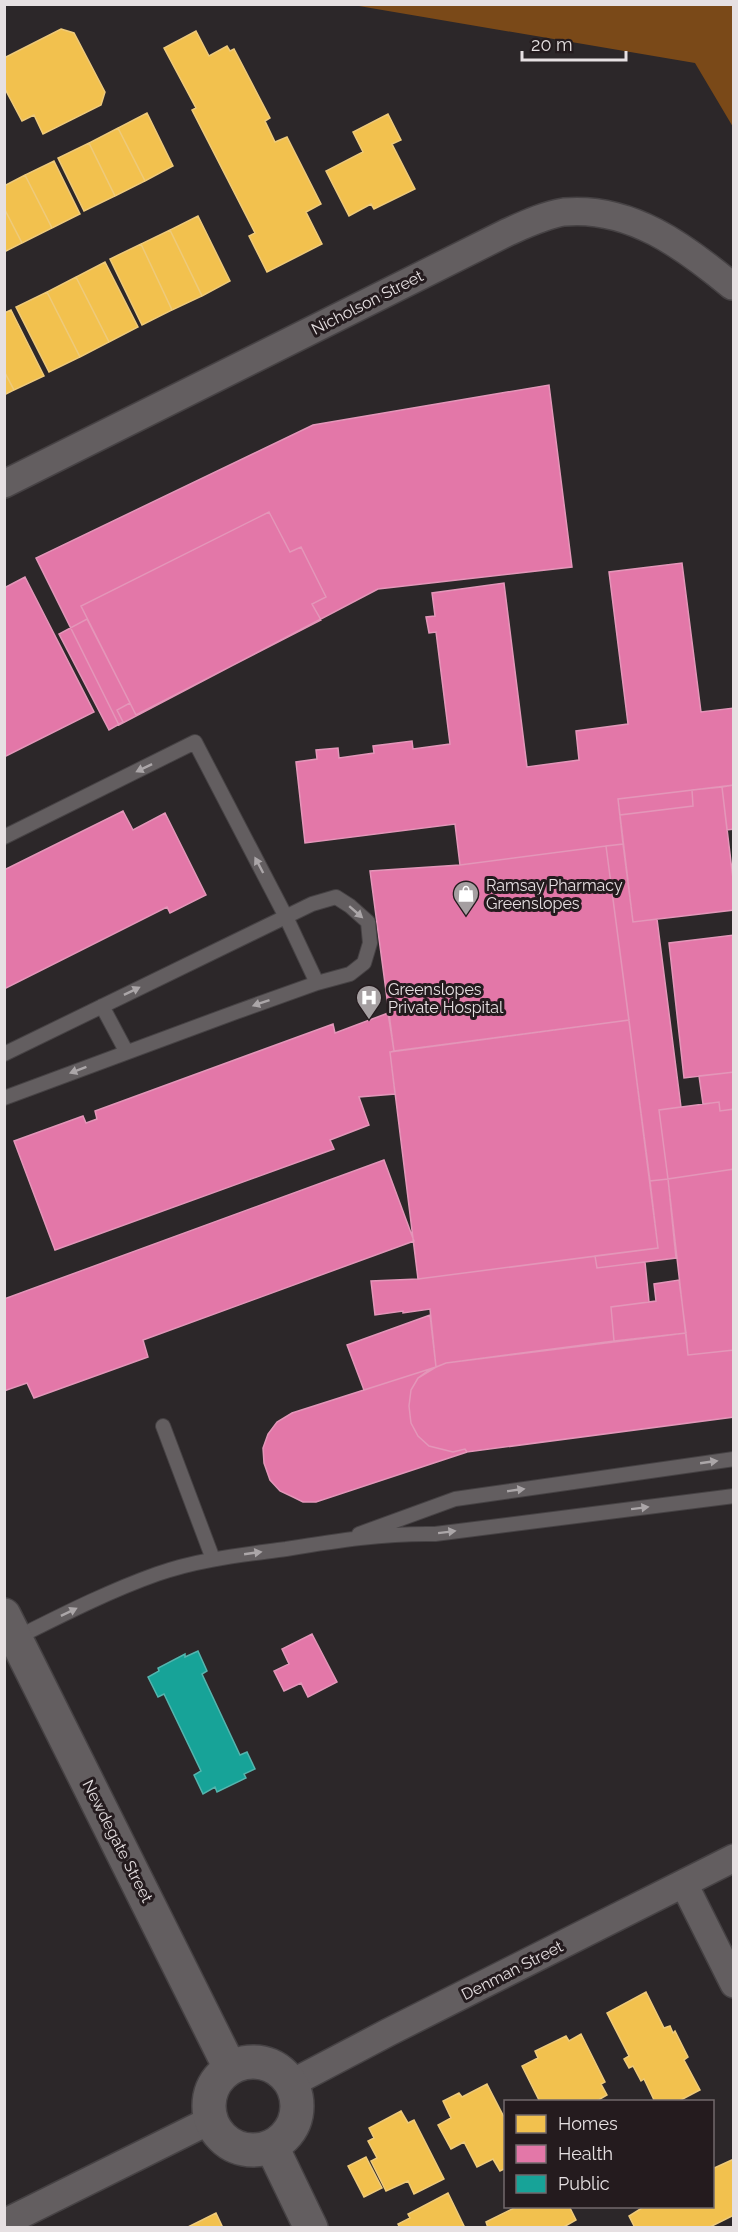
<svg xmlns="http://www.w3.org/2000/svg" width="738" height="2232" viewBox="0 0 738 2232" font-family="Raleway,sans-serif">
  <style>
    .forest { fill: #7a4918 }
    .homes { fill: #f2c14e; stroke: #eeca7a; stroke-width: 1.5 }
    .health { fill: #e377a8; stroke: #e496b9; stroke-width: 1.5 }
    .public { fill: #17a398; stroke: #55b5ae; stroke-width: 1.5 }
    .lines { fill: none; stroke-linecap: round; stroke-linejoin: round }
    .service-casing { stroke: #464244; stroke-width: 16 }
    .minor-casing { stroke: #464244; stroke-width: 30 }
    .tertiary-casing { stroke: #464244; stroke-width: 36 }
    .service { stroke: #635e60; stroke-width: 14 }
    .minor { stroke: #635e60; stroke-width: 27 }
    .tertiary { stroke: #635e60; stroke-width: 33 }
    .oneway { fill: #aba6a8 }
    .labels { text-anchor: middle; stroke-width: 6; stroke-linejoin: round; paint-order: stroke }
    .street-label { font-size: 16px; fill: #e6e0e2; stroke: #241b1e }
    .poi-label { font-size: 16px; fill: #e6e0e2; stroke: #241b1e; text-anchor: start }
  </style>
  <rect width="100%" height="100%" fill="#2c2729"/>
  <path class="forest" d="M 353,5 L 733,5 L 733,127 L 695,63 Z"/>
  <path class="homes" d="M 61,29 L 74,33 L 105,92 L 101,105 L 43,134 L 34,115 L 22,121 L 4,87 L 4,58 Z
    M 196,31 L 209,56 L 227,46 L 230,51 L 234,49 L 270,118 L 265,121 L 275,142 L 287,137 L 321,204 L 306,212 L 322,244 L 267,272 L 249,236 L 255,233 L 192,110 L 196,108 L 164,48 Z
    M 147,113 L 173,166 L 145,181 L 118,128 Z
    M 388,114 L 401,140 L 392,144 L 415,189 L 374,209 L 371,204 L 349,216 L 326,171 L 363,152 L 353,132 Z
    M 118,128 L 145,181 L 115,196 L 89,143 Z
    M 89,143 L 115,196 L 84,211 L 58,158 Z
    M 54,161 L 80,214 L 52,228 L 25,175 Z
    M 25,175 L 52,228 L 22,243 L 4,208 L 4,186 Z
    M 4,208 L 22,243 L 4,252 Z
    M 198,216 L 230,281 L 202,296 L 170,230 Z
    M 170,230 L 202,296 L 172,310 L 141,244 Z
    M 141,244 L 172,310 L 142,325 L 110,259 Z
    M 105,262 L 138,327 L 109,342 L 76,277 Z
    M 76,277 L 109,342 L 80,357 L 47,292 Z
    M 47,292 L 80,357 L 49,372 L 16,307 Z
    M 11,310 L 44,376 L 14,390 L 4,371 L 4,313 Z
    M 4,371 L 14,390 L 4,395 Z
    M 646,1992 L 664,2028 L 670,2026 L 673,2033 L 675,2031 L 688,2057 L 684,2060 L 700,2090 L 677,2102 L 655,2102 L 644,2079 L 641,2081 L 633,2066 L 629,2068 L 624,2059 L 629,2056 L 607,2013 Z
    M 581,2034 L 605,2082 L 601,2084 L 607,2095 L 595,2102 L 540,2102 L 522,2066 L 538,2058 L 535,2051 L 566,2036 L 569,2041 Z
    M 487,2084 L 506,2121 L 506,2168 L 500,2171 L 493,2159 L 477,2167 L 464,2142 L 451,2149 L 438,2125 L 451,2118 L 443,2101 L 459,2093 L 462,2097 Z
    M 401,2111 L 408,2123 L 414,2120 L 444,2179 L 414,2194 L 408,2181 L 386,2191 L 371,2161 L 377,2158 L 368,2141 L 374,2138 L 369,2128 Z
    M 366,2157 L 382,2188 L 364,2197 L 348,2166 Z
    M 734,2159 L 734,2215 L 708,2228 L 635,2228 L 629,2216 L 645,2206 L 712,2206 L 712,2169 Z
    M 448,2193 L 465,2228 L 400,2228 L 398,2224 L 410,2218 L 408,2214 Z
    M 518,2206 L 569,2206 L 576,2220 L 562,2228 L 488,2228 L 486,2222 Z
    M 216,2213 L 223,2228 L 186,2228 Z"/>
  <path class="health" d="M 549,385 L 572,567 L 378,589 L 119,725 L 36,558 L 313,425 Z
    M 269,512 L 290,552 L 301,547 L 326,597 L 312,604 L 321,620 L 136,715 L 81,606 Z
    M 682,563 L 701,712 L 734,708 L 734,785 L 618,799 L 623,844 L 606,846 L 460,865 L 455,824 L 305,843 L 296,762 L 317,759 L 316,750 L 338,748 L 339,758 L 374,753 L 373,746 L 412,741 L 413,749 L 450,744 L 436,632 L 429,633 L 426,617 L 435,616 L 432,593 L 504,583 L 527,767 L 579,760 L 576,731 L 628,724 L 609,572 Z
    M 25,577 L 94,712 L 4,757 L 4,588 Z
    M 87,619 L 130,703 L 117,710 L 123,722 L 109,730 L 59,634 Z
    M 734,785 L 734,829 L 727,830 L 722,787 Z
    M 722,787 L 734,887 L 734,910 L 633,922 L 620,815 L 693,806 L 692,790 Z
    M 692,790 L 693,806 L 620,815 L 618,799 Z
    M 123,811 L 133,830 L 165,813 L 206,895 L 170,913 L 167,907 L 4,989 L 4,870 Z
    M 623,844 L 633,922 L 657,919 L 681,1107 L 659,1110 L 668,1179 L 650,1181 L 606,846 Z
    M 606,846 L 629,1020 L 394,1051 L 370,871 L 460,865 Z
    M 734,935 L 734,1072 L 684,1078 L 669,943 Z
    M 388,1013 L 394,1051 L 390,1052 L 395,1094 L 359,1097 L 369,1125 L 330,1140 L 334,1149 L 55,1250 L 14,1141 L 83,1116 L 86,1123 L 97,1119 L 95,1111 L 333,1024 L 335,1033 Z
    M 629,1020 L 658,1248 L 418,1279 L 390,1052 Z
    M 734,1072 L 734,1109 L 720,1111 L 719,1102 L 703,1104 L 699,1076 Z
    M 719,1102 L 720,1111 L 734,1109 L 734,1169 L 668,1179 L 659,1110 Z
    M 384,1160 L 414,1241 L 143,1340 L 148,1357 L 34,1398 L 27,1383 L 4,1391 L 4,1299 Z
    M 734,1169 L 734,1350 L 688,1355 L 668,1179 Z
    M 668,1179 L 676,1258 L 597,1268 L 595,1256 L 658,1248 L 650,1181 Z
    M 595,1256 L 597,1268 L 645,1262 L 649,1302 L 611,1307 L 614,1341 L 446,1363 L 436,1367 L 430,1309 L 403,1313 L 403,1311 L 375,1315 L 371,1281 L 418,1279 Z
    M 679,1280 L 686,1333 L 614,1341 L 611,1307 L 656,1301 L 654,1284 Z
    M 430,1315 L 436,1367 L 364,1390 L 347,1345 Z
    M 686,1333 L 688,1355 L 734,1350 L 734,1417 L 467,1452 L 465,1449 L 453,1452 L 429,1446 L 418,1436 L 411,1423 L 409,1406 L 411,1390 L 418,1378 L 429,1370 L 446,1363 Z
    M 436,1367 L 418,1378 L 411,1390 L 409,1406 L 411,1423 L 418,1436 L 429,1446 L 453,1452 L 465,1449 L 467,1452 L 316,1502 L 303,1502 L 293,1497 L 280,1491 L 270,1480 L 264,1463 L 263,1448 L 268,1434 L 277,1422 L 292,1413 Z
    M 312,1634 L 337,1682 L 308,1697 L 301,1683 L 284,1691 L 274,1671 L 289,1664 L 282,1649 Z"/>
  <path class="public" d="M 198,1651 L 207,1671 L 202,1674 L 240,1755 L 247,1752 L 255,1769 L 244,1774 L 246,1778 L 217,1792 L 215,1787 L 203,1794 L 194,1775 L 201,1771 L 164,1694 L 158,1697 L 148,1677 L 159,1671 L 158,1668 L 185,1654 L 185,1657 Z"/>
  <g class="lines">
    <defs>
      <path id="service" d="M 4,837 L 195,742 L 286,917 L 317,983
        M 102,1006 L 126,1051
        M 4,1054 L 312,904 L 336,897 L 350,906 L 368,922 L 370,943 L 364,963 L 350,974 L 317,983 L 236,1012 L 4,1098
        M 163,1426 L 213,1559
        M 359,1534 L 455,1499 L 734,1459
        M 16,1638 C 62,1615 109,1591 157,1574 C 199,1559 242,1555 286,1549 C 335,1541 385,1533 435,1534 L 734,1496"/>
      <path id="minor" d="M 4,484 L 508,232 C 526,224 545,215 564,212 C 630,206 684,246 732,286
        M 684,1884 L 734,1984
        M 292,2083 L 389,2032 L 734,1858
        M 4,2223 L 211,2120"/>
      <path id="tertiary" d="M 4,1615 L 230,2068
        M209 2106a44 44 0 1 1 88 0a44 44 0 1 1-88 0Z
        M 272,2147 L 311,2228"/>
    </defs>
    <use href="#service" class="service-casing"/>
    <use href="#minor" class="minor-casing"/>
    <use href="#tertiary" class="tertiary-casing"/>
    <use href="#service" class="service"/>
    <use href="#minor" class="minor"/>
    <use href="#tertiary" class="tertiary"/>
  </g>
  <defs><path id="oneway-solid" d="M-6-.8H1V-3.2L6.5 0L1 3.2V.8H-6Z" transform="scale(1.5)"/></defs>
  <g class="oneway">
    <use href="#oneway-solid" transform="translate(144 768) rotate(154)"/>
    <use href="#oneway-solid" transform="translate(259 865) rotate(-118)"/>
    <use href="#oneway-solid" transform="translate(356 912) rotate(41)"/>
    <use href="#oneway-solid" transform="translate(132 991) rotate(-26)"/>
    <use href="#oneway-solid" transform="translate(261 1003) rotate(161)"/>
    <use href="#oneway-solid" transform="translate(78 1070) rotate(159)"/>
    <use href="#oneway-solid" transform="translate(709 1462) rotate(-8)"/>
    <use href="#oneway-solid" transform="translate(516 1490) rotate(-8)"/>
    <use href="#oneway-solid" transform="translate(640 1508) rotate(-7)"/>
    <use href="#oneway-solid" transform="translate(447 1532) rotate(-7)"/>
    <use href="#oneway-solid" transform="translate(253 1553) rotate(-8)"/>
    <use href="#oneway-solid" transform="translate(69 1612) rotate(-26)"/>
  </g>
  <defs>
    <symbol id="shop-pin" viewBox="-11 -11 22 30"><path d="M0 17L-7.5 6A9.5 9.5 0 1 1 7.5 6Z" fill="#a59fa1" stroke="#241b1e"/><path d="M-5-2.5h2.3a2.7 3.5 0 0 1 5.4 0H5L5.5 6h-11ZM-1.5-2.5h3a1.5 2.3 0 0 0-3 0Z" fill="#fff"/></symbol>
    <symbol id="hospital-pin" viewBox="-11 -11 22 30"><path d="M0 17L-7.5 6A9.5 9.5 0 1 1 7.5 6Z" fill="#a59fa1" stroke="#241b1e"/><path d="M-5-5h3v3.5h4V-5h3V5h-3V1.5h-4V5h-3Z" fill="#fff"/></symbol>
  </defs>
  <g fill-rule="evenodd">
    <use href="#shop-pin" x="451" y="879" width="30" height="40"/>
    <use href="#hospital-pin" x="354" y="983" width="30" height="40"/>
  </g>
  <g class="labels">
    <g class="street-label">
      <text transform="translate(367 302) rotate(-27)" y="6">Nicholson Street</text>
      <text transform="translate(118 1841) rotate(63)" y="6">Newdegate Street</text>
      <text transform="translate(512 1970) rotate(-27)" y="6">Denman Street</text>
    </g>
    <g class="poi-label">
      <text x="486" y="891">Ramsay Pharmacy<tspan x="486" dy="18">Greenslopes</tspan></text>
      <text x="388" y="995">Greenslopes<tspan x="388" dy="18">Private Hospital</tspan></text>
    </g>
  </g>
  <rect width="738" height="2232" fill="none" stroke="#e6e0e2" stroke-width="12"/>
  <rect x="504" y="2100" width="210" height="108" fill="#241b1e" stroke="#726a6c" stroke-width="1.5"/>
  <rect x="516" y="2115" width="30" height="18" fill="#f2c14e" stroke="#726a6c" stroke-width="1.5"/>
  <text x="558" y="2130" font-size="18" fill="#e6e0e2">Homes</text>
  <rect x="516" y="2145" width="30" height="18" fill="#e377a8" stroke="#726a6c" stroke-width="1.5"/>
  <text x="558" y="2160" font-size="18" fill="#e6e0e2">Health</text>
  <rect x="516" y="2175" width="30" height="18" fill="#17a398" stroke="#726a6c" stroke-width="1.5"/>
  <text x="558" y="2190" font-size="18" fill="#e6e0e2">Public</text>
  <path d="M522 51v9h104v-9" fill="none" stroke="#e6e0e2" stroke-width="3"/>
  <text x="531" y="51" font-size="18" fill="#e6e0e2" stroke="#241b1e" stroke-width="4.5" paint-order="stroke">20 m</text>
</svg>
